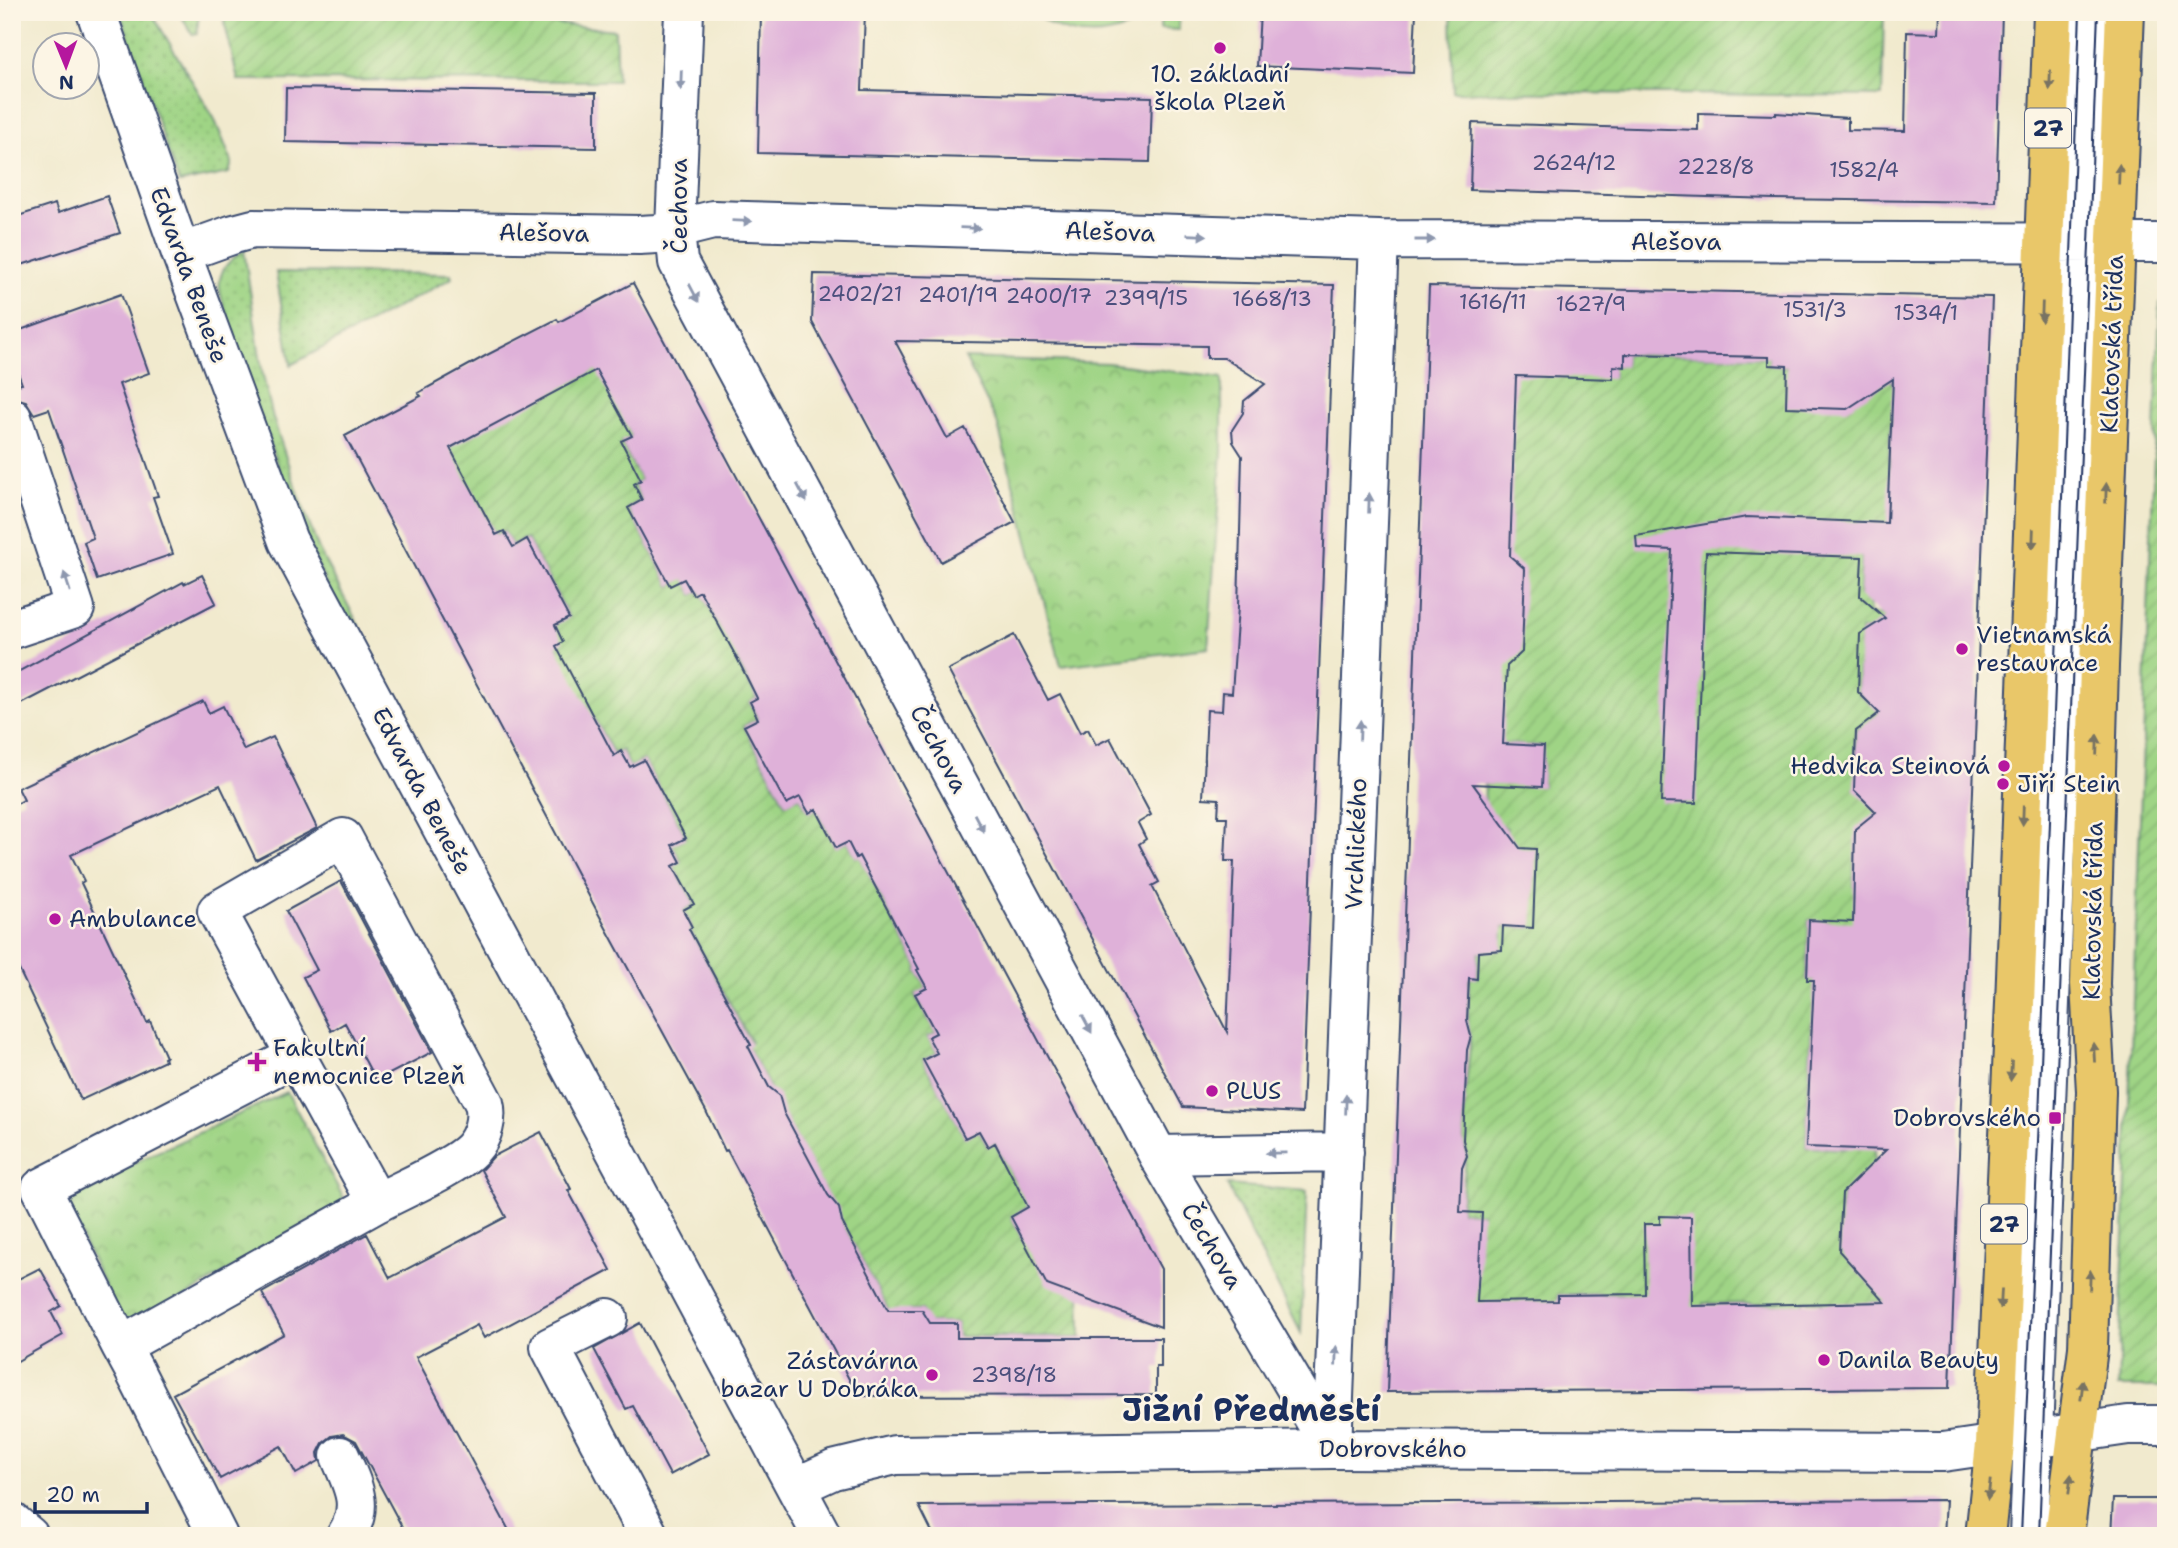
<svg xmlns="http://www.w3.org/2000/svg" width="2178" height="1548" viewBox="0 0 2178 1548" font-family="'Shantell Sans',sans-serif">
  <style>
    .grass { fill: url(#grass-dots); stroke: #5d8272; stroke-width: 2 }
    .park { fill: url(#park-crowns); stroke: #5d8272; stroke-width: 2 }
    .garden { fill: url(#garden-furrows); stroke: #5d8272; stroke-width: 2 }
    .pitch { fill: #9fd485; stroke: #5d8272; stroke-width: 2 }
    .building { fill: #dfb1d9; fill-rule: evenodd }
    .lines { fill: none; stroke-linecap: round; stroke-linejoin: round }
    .minor-casing { stroke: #3b4b6f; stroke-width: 42 }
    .major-casing { stroke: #3b4b6f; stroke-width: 42 }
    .minor { stroke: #fff; stroke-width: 38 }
    .major { stroke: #e9c769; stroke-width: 38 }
    .tram { stroke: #1b2f5e; stroke-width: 2 }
    .oneway { fill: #8d97ae }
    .oneway2 { fill: #787363 }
    .poi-dot { fill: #b5179e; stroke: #fcf5e5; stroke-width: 2.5 }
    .labels { text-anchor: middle; stroke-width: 5; stroke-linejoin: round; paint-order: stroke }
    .number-label { font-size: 21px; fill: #4c507d }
    .shield { fill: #fcf5e5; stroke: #5e6a86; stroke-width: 2 }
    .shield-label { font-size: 23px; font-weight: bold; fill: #1b2f5e }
    .poi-label { font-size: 24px; fill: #1b2f5e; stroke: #fcf5e5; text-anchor: start }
    .street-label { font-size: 24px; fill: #1b2f5e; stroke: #fcf5e5 }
    .district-label { font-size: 32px; font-weight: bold; fill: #1b2f5e; stroke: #fcf5e5 }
  </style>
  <defs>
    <pattern id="grass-dots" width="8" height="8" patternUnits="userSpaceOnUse" patternTransform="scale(1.75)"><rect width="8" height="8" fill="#9fd485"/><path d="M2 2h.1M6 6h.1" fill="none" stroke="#88b675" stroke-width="1.8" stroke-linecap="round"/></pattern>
    <pattern id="park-crowns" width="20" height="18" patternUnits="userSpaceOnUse" patternTransform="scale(1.75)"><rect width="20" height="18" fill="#9fd485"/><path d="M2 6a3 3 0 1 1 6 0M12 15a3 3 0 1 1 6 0" fill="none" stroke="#88b675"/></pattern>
    <pattern id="garden-furrows" width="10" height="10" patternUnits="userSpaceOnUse" patternTransform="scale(1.75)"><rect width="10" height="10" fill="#9fd485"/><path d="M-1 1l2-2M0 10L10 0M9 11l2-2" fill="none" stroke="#88b675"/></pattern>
  </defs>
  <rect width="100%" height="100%" fill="#fcf5e5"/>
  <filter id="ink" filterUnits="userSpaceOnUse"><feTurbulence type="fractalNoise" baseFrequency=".0143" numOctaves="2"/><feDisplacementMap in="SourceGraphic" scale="14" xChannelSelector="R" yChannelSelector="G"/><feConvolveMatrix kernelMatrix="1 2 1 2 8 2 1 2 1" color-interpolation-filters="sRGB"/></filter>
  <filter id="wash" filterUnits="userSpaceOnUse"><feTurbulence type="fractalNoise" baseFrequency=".00686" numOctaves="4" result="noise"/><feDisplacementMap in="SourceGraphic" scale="28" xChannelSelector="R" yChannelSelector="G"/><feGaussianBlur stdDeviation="1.57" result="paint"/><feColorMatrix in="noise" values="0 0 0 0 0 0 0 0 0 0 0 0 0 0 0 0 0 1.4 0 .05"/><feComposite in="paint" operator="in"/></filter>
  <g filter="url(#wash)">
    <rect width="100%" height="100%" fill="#f1eace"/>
    <path class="grass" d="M 120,12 L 151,12 L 214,118 L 232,162 L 229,173 L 179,183 Z
      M 179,12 L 199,12 L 197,34 L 193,35 Z
      M 244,250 L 262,371 L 273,418 L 298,494 L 319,550 L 359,626 L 348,633 C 297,523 253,408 220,292 C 217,271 228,261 244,250 Z
      M 276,272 L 451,274 L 452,278 L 291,365 Z
      M 1227,1185 L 1307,1191 L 1301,1333 Z"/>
    <path class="park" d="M 965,358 L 1108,363 L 1222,378 L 1222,452 L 1208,648 L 1061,666 L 997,422 Z
      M 287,1092 L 345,1201 L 126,1332 L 62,1196 Z"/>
    <path class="garden" d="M 222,12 L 518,12 L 518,20 L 615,30 L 617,81 L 238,80 Z
      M 1451,12 L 1884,12 L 1882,96 L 1453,92 Z
      M 2160,303 L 2166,303 L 2166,1387 L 2118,1387 Z
      M 592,340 L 632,436 L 621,442 L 641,480 L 634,484 L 642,500 L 628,508 L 670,586 L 684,577 L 693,595 L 700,591 L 721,629 L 748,654 L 737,661 L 757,698 L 750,703 L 758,719 L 744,726 L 785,804 L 800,797 L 809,813 L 816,809 L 836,847 L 848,842 L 856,857 L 859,855 L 919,969 L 917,970 L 927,988 L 915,995 L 936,1033 L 928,1037 L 937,1053 L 923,1060 L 965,1137 L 979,1131 L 987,1146 L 995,1143 L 1015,1181 L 1045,1197 L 1011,1217 L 1022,1238 L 1080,1280 L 1081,1338 L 957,1336 L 957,1323 L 926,1323 L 922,1310 L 909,1310 L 906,1317 L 893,1319 L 747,1045 L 751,1042 L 689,929 L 692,927 L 683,910 L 694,904 L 673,866 L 681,861 L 672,845 L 686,837 L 644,760 L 630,767 L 622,750 L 614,754 L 594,718 L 583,723 L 556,646 L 555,625 L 569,617 L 527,538 L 512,545 L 504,531 L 496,535 L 433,426 Z
      M 1625,354 L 1769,357 L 1769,365 L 1899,373 L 1891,382 L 1902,395 L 1891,423 L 1889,465 L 1895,522 L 1863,536 L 1860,595 L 1870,598 L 1869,614 L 1906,616 L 1905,634 L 1861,630 L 1860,657 L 1881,668 L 1859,666 L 1858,692 L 1902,732 L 1856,728 L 1855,754 L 1899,793 L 1870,863 L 1854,863 L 1854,887 L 1877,935 L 1809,920 L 1807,979 L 1856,982 L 1812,1022 L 1806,1147 L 1844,1149 L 1876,1136 L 1875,1160 L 1884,1160 L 1884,1193 L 1842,1193 L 1841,1212 L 1852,1214 L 1893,1293 L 1886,1306 L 1881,1302 L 1872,1302 L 1866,1308 L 1828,1307 L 1819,1301 L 1804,1301 L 1804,1305 L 1703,1303 L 1703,1319 L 1620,1294 L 1558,1295 L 1558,1317 L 1502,1320 L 1438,1285 L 1482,1213 L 1460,1212 L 1466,1159 L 1466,1150 L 1463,1140 L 1465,1096 L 1471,1036 L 1467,1024 L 1469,977 L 1477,978 L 1478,952 L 1499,948 L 1503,934 L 1493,926 L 1532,928 L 1499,847 L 1506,839 L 1507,828 L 1484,814 L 1485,778 L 1542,786 L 1543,746 L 1502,744 L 1489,566 L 1501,368 L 1613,378 L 1613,366 L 1625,366 Z"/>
    <path class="pitch" d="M 1032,12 L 1068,12 L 1093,16 L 1116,12 L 1152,12 C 1116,42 1068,42 1032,12 Z
      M 1161,12 L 1179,12 L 1179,30 L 1160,29 Z"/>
    <g id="blocks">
      <path class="building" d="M 761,12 L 865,12 L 862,90 L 1152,97 L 1150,162 L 758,153 Z
        M 1260,12 L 1416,12 L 1413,73 L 1257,66 Z
        M 1940,12 L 2002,12 L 1996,202 L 1774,199 L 1470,190 L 1472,123 L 1698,130 L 1698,113 L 1776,115 L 1776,113 L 1848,118 L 1848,130 L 1905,131 L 1907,32 L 1939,33 Z
        M 286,88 L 596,93 L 596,148 L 285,142 Z
        M 107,196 L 120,233 L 12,268 L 12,218 L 55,204 L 58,213 Z
        M 814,274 L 1334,285 L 1302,1113 L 1183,1107 L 948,670 L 1014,635 L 1048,700 L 1060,694 L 1080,733 L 1088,729 L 1096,745 L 1110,738 L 1151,815 L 1138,823 L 1146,839 L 1139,844 L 1159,882 L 1152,886 L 1227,1032 L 1234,861 L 1225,861 L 1227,817 L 1218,817 L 1219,799 L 1203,798 L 1207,710 L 1222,711 L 1223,692 L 1232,693 L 1238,607 L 1242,456 L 1233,442 L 1232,430 L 1243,413 L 1244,401 L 1265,384 L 1224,358 L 1207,358 L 1207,346 L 895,341 L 947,438 L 965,428 L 1015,522 L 941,562 L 812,322 Z
        M 633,283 L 1161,1269 L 1161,1327 L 1047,1285 L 1011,1217 L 1028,1207 L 995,1143 L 988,1147 L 979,1131 L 965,1138 L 923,1060 L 937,1053 L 928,1037 L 936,1033 L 915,994 L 927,988 L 917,970 L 919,969 L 859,856 L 856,858 L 848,842 L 836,848 L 816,809 L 809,813 L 800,797 L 786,804 L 744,726 L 758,719 L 750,702 L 757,698 L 738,660 L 700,591 L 693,595 L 684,579 L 670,586 L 628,508 L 642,500 L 634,484 L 641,480 L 621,441 L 632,436 L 596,370 L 450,448 L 496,535 L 504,531 L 513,547 L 527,539 L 569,618 L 555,625 L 563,642 L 556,646 L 614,756 L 621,751 L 630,767 L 644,760 L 686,838 L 672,845 L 681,862 L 673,866 L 694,904 L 683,910 L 692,927 L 689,929 L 751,1045 L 748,1046 L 769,1087 L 779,1095 L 784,1113 L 828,1195 L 839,1208 L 842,1222 L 888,1310 L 922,1310 L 930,1323 L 957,1323 L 957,1338 L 1161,1338 L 1161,1367 L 1156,1367 L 1156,1395 L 858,1396 L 727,1150 L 725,1151 L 706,1111 L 606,928 L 345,436 L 421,396 L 418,393 L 487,355 L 557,319 L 559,322 Z
        M 1429,286 L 1992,297 L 1950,1388 L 1387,1392 ZM 1625,354 L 1769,357 L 1769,365 L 1787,366 L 1786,407 L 1847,409 L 1893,379 L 1887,523 L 1747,517 L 1636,536 L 1637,548 L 1672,550 L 1661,802 L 1696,803 L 1706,552 L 1862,557 L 1860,596 L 1885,618 L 1860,634 L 1858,692 L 1879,713 L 1856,731 L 1854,790 L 1876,812 L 1855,829 L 1853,922 L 1809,920 L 1807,980 L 1814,980 L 1806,1147 L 1886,1150 L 1842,1193 L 1839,1251 L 1885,1302 L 1692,1306 L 1691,1217 L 1660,1216 L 1660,1224 L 1644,1224 L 1645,1294 L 1558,1295 L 1558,1301 L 1477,1302 L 1482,1213 L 1460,1212 L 1462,1168 L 1467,1156 L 1463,1140 L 1467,1050 L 1471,1036 L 1467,1021 L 1469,978 L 1477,979 L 1478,952 L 1502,950 L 1503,926 L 1533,928 L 1536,849 L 1520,848 L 1473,784 L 1542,787 L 1544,746 L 1503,744 L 1507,666 L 1522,652 L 1525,569 L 1510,556 L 1516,376 L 1613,379 L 1613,366 L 1625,367 Z
        M 121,294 L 149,373 L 119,384 L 158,496 L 153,497 L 173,554 L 97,580 L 84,542 L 93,538 L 49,409 L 34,414 L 26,401 L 12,397 L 12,386 L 22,384 L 12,356 L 12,333 Z
        M 202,575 L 216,603 L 12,709 L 12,675 L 183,582 L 184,584 Z
        M 203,701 L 209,713 L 223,706 L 244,750 L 273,737 L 317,828 L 256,860 L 220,785 L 71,855 L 84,881 L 81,883 L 147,1023 L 150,1021 L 166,1057 L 164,1058 L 165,1061 L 81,1100 L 12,955 L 12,806 L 24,800 L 18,788 Z
        M 341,881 L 432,1052 L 376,1081 L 345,1023 L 331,1031 L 303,977 L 317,970 L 286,911 Z
        M 541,1132 L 571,1189 L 568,1190 L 611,1270 L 484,1338 L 477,1325 L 416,1357 L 512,1536 L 407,1536 L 356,1441 L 343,1434 L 332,1436 L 323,1443 L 318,1453 L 319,1461 L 296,1474 L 281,1446 L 220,1479 L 173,1394 L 284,1334 L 262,1293 L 367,1234 L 390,1278 L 506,1217 L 481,1170 L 494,1156 Z
        M 40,1268 L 61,1306 L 51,1312 L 63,1335 L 12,1364 L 12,1282 Z
        M 640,1323 L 709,1454 L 670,1475 L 633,1406 L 626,1409 L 594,1349 Z
        M 2113,1499 L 2166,1499 L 2166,1536 L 2111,1536 Z
        M 1946,1500 L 1944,1536 L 934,1536 L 919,1506 Z"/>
    </g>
  </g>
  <g filter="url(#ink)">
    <use href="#blocks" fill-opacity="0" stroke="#3b4b6f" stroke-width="2"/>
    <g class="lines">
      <defs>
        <path id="minor" d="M 96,12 L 181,253 L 288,541 L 822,1536
          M 684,12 L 675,229 L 678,262 L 1158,1155 L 1332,1449
          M 181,253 L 234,234 L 253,229 L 639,235 L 657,234 L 713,220 L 1379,240 L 2166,243
          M 12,418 L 75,608 L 12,629
          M 296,1056 L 217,911 L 343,838 L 484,1103 C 488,1118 483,1137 472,1149 C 455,1167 401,1190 377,1203
          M 1158,1155 L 1344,1152
          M 608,1318 L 550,1347 L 649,1536
          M 121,1346 L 377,1203 L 296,1056 L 41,1188 L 121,1346 L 133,1368 L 218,1536
          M 1332,1449 L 1379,240
          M 340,1456 C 353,1486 365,1506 346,1536
          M 796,1487 L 833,1470 L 895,1455 L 1332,1449 L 1943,1452 L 2128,1425 L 2166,1425
          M 12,1522 L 29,1536
          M 2029,1536 L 2089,12"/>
        <path id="major" d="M 1985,1536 L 1995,1444 L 2015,1003 L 2053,12
          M 2064,1536 L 2088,1348 L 2096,1091 L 2090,984 L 2099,666 L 2125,12"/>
      </defs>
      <use href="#minor" class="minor-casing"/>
      <use href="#major" class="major-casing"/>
      <use href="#minor" class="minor"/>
      <use href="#major" class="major"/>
      <path class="tram" d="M 2021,1536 L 2039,1118 L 2080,12
        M 2039,1536 L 2098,12"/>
    </g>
    <defs><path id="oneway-solid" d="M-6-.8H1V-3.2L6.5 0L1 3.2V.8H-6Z" transform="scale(1.75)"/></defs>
    <g class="oneway">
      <use href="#oneway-solid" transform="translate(681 80) rotate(92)"/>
      <use href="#oneway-solid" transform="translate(742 221) rotate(2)"/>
      <use href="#oneway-solid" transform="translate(970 228) rotate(2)"/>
      <use href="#oneway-solid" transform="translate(1197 235) rotate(2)"/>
      <use href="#oneway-solid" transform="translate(1425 240)"/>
      <use href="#oneway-solid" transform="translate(694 293) rotate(62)"/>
      <use href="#oneway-solid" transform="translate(802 493) rotate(62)"/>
      <use href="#oneway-solid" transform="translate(1369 503) rotate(-88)"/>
      <use href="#oneway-solid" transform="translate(67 582) rotate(-108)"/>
      <use href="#oneway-solid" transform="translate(1360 730) rotate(-88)"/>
      <use href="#oneway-solid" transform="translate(979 823) rotate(62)"/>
      <use href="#oneway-solid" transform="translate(1087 1024) rotate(62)"/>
      <use href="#oneway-solid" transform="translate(1346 1104) rotate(-88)"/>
      <use href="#oneway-solid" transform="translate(1276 1153) rotate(179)"/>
      <use href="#oneway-solid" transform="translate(1336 1356) rotate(-88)"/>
    </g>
    <g class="oneway2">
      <use href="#oneway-solid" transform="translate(2050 80) rotate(92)"/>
      <use href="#oneway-solid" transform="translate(2119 174) rotate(-88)"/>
      <use href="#oneway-solid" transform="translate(2042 312) rotate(92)"/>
      <use href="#oneway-solid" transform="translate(2106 493) rotate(-88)"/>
      <use href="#oneway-solid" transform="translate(2033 539) rotate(92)"/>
      <use href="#oneway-solid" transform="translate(2097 745) rotate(-88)"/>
      <use href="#oneway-solid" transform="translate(2023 815) rotate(92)"/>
      <use href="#oneway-solid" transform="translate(2094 1052) rotate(-93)"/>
      <use href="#oneway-solid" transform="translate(2011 1071) rotate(93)"/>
      <use href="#oneway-solid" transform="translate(2090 1280) rotate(-88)"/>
      <use href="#oneway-solid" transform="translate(2001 1299) rotate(93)"/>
      <use href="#oneway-solid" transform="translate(2082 1390) rotate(-83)"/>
      <use href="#oneway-solid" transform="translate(2070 1484) rotate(-83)"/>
      <use href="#oneway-solid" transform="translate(1989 1490) rotate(97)"/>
    </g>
  </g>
  <g class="poi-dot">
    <circle cx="1220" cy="48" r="7"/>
    <circle cx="1962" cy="649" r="7"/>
    <circle cx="2004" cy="766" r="7"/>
    <circle cx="2003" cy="784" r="7"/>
    <circle cx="55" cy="919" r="7"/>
    <path d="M253.5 1051.5h7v7h7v7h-7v7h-7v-7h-7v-7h7z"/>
    <circle cx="1212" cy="1091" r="7"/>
    <rect x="2048" y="1111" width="14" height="14" rx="3.5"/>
    <circle cx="1824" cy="1360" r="7"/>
    <circle cx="932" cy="1375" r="7"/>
  </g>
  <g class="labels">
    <g class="number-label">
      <text x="1574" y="170">2624/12</text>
      <text x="1716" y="174">2228/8</text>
      <text x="1864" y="177">1582/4</text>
      <text x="860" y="301">2402/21</text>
      <text x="958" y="302">2401/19</text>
      <text x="1049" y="303">2400/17</text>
      <text x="1146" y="305">2399/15</text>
      <text x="1272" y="306">1668/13</text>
      <text x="1493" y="309">1616/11</text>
      <text x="1591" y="311">1627/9</text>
      <text x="1815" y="317">1531/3</text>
      <text x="1926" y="320">1534/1</text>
      <text x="1014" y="1382">2398/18</text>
    </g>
    <g class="shield">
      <rect x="2025" y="108.5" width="46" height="39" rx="5"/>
      <rect x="1981" y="1204.5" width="46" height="39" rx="5"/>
    </g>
    <g class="shield-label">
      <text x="2048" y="136">27</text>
      <text x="2004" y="1232">27</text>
    </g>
    <g class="poi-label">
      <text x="1220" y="82" text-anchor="middle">10. základní<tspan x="1220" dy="28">škola Plzeň</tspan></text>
      <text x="1976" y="643">Vietnamská<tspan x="1976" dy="28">restaurace</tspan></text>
      <text x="1990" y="774" text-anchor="end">Hedvika Steinová</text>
      <text x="2017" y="792">Jiří Stein</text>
      <text x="69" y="927">Ambulance</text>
      <text x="273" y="1056">Fakultní<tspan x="273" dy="28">nemocnice Plzeň</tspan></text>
      <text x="1226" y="1099">PLUS</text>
      <text x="2041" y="1126" text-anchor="end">Dobrovského</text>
      <text x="1838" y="1368">Danila Beauty</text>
      <text x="918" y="1369" text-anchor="end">Zástavárna<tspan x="918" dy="28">bazar U Dobráka</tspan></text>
    </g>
    <g class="street-label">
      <text transform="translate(679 206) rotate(-90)" y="8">Čechova</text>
      <text transform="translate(1110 232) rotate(2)" y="8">Alešova</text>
      <text transform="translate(544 233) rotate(1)" y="8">Alešova</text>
      <text x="1676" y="250">Alešova</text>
      <text transform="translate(189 275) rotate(70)" y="8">Edvarda Beneše</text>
      <text transform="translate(2112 344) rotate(-88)" y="8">Klatovská třída</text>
      <text transform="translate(939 749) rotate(62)" y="8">Čechova</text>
      <text transform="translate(422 791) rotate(62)" y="8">Edvarda Beneše</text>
      <text transform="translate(1356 844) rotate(-88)" y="8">Vrchlického</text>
      <text transform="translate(2093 911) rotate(-89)" y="8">Klatovská třída</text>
      <text transform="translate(1212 1246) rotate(59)" y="8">Čechova</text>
      <text x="1393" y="1457">Dobrovského</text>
    </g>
    <g class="district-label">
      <text x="1251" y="1421">Jižní Předměstí</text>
    </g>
  </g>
  <rect width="2178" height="1548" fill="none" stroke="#fcf5e5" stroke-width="42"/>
  <g transform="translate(66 66) rotate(179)"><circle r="33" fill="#fcf5e5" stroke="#a2a6af" stroke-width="2"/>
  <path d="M0-5L12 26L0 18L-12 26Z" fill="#b5179e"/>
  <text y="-10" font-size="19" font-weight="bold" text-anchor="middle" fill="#1b2f5e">N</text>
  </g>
  <path d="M35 1502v10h112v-10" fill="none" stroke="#1b2f5e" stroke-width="3.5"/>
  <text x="46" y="1502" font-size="21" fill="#1b2f5e" stroke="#fcf5e5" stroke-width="5" paint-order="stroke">20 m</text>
</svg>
